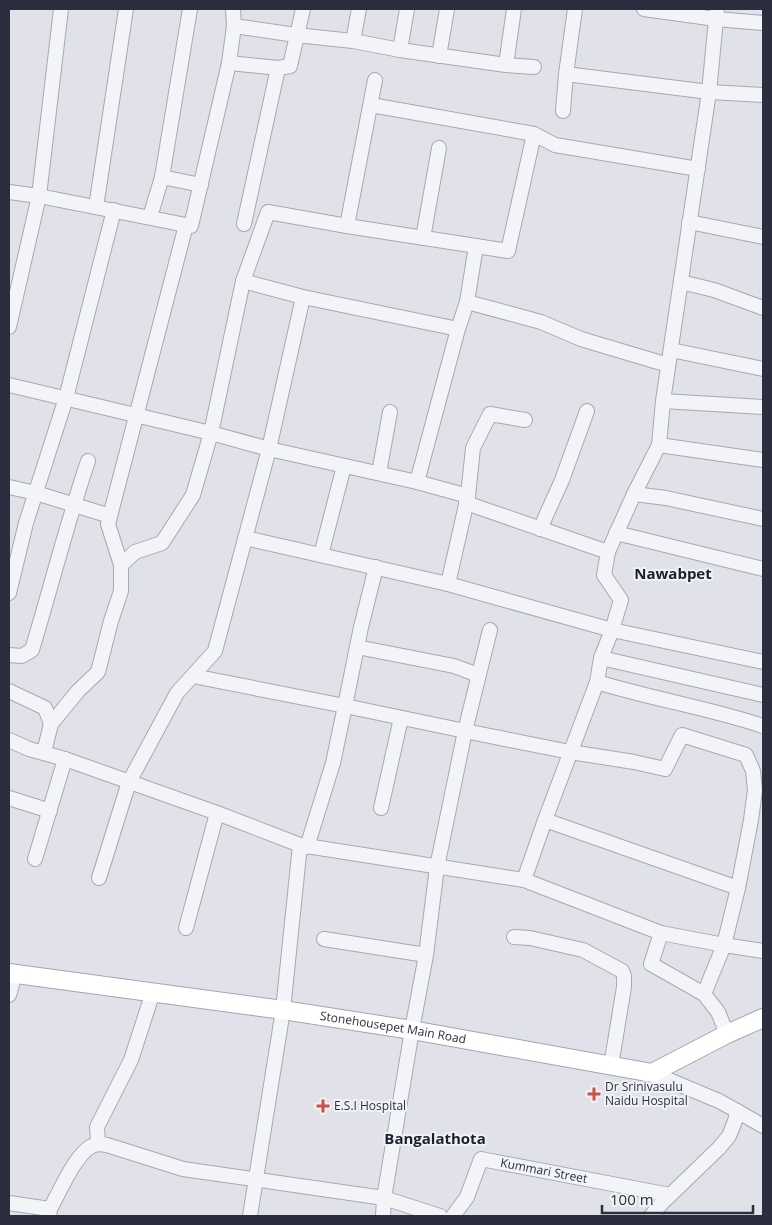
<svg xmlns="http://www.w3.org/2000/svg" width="772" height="1225" viewBox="0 0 772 1225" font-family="'Open Sans',sans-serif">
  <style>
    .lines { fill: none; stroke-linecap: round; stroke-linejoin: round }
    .minor-casing { stroke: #a6a8b3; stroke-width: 16 }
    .major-casing { stroke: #a1a5b4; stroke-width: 20 }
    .minor { stroke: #f3f4f7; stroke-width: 14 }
    .major { stroke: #fff; stroke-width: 18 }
    .poi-dot { fill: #c6524d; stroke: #f0f2f6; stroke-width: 2 }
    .labels { text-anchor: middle; stroke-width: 4; stroke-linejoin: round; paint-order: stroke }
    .street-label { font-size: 12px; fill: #2a2e3f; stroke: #f0f2f6 }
    .poi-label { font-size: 12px; fill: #2a2e3f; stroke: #f0f2f6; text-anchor: start }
    .quarter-label { font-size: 15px; font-weight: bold; fill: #1c1f30; stroke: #f0f2f6 }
  </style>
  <rect width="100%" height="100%" fill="#e1e2e9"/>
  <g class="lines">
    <defs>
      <g id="minor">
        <path d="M 644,9 L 716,19 L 763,23"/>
        <path d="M 234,26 L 296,35 L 353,41 L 400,50 L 506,65 L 534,67"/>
        <path d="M 353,41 L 359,9"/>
        <path d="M 400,50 L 407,9"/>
        <path d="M 439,56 L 447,9"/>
        <path d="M 229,63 L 278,68 L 290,66 L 303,9"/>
        <path d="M 506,65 L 514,9"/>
        <path d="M 566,74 L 709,92 L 763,95"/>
        <path d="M 371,105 L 534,134 L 555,145 L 698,169"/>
        <path d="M 563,111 L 566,74 L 575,9"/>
        <path d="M 162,177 L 201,185"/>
        <path d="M 9,192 L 39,196 L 191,226 L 229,63 L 234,26 L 233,9"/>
        <path d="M 96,207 L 126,9"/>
        <path d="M 150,217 L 162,177 L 190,9"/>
        <path d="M 689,222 L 763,237"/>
        <path d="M 244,224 L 278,68"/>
        <path d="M 347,226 L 375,80"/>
        <path d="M 423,238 L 439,148"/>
        <path d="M 243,281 L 303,297 L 458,329"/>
        <path d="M 681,282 L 714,290 L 763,308"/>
        <path d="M 467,302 L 541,322 L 581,339 L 668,365"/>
        <path d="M 9,327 L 39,196 L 61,9"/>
        <path d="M 671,350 L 763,369"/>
        <path d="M 9,385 L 211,433 L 269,449 L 417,482 L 468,496"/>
        <path d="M 663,401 L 763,407"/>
        <path d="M 659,445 L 763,460"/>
        <path d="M 379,473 L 390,412"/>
        <path d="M 417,482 L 458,329 L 467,302 L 476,246"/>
        <path d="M 9,487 L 36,493 L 110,516"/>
        <path d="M 634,494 L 666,498 L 763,519"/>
        <path d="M 466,503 L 608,552"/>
        <path d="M 540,529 L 562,480 L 587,411"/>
        <path d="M 616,533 L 763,569"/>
        <path d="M 245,538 L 448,584 L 612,630 L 763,662"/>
        <path d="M 321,555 L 344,466"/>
        <path d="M 121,565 L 135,552 L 162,543 L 193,495 L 211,433 L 243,281 L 268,212 L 347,226 L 508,251 L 534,134"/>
        <path d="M 448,584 L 468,496 L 473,448 L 490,414 L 525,420"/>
        <path d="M 9,593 L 26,523 L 66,398 L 114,210"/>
        <path d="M 357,647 L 454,666 L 473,673 L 478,677"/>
        <path d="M 9,655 L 22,656 L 32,650 C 51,587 67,523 88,461"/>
        <path d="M 601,658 L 763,695"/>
        <path d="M 193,676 L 345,706 L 465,731 L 570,752 L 634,762 L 665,769 L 682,735 L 746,755 L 753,771 L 755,790 L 751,820 L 738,888 L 724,945 L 704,994"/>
        <path d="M 597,682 C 652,699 709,708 763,726"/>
        <path d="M 9,691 L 45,708 L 51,724"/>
        <path d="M 9,740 L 29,749 L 65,759 L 217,813 L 300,845 L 524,880 L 661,933 L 724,945 L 763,951"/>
        <path d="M 44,752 L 51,724 L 78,691 L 98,672 L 111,621 L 121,591 L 121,565 L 108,524 L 186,225"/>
        <path d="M 9,798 L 50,811"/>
        <path d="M 381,808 L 401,718"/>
        <path d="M 545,820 L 738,888"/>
        <path d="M 307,847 L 333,763 L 345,706 L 361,627 L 376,567"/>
        <path d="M 35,859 L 65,759"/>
        <path d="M 99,878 L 129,782 L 177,693 L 215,651 L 269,449 L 303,297"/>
        <path d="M 524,880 L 545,820 L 597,682 L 601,658 L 612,630 L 621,600 L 604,575 L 608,552 L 634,494 L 659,445 L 663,401 L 709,92 L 717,9"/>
        <path d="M 186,928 L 217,813"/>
        <path d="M 661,933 L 651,964 L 704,994 L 718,1012 L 727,1034"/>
        <path d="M 514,937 L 530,938 L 583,950 L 622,971 L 624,976 L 624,987 L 611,1066"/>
        <path d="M 324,939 L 426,955"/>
        <path d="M 9,995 L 15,974"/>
        <path d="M 737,1111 L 763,1126"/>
        <path d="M 98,1143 L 97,1127 L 131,1060 L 153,992"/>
        <path d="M 9,1203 L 50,1209 L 49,1216"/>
        <path d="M 50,1209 C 59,1193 76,1153 92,1146 C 97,1143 101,1144 107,1145 L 183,1169 L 384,1198 L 440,1216"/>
        <path d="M 250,1216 L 283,1010 L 300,845"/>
        <path d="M 383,1216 L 384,1198 L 412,1030 L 426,955 L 437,867 L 465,731 L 490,630"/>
        <path id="s1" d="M 453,1216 L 467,1197 L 481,1159 L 670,1195"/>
        <path d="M 651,1216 L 662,1203 L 719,1148 L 729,1136 L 735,1121 L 737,1111 L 719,1101 L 652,1073"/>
      </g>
      <g id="major">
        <path id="s2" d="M 9,973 L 283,1010 L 412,1030 L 652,1073 L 727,1034 L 763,1018"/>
      </g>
    </defs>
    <use href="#minor" class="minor-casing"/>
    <use href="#major" class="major-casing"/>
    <use href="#minor" class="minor"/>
    <use href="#major" class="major"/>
  </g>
  <g class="poi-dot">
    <path d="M591.5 1086.5h5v5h5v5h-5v5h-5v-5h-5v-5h5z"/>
    <path d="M320.5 1098.5h5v5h5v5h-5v5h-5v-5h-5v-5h5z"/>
  </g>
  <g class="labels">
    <g class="street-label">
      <text dy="4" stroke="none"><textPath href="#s2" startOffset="388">Stonehousepet Main Road</textPath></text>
      <text dy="4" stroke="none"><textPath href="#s1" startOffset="128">Kummari Street</textPath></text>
    </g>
    <g class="poi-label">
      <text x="605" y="1091">Dr Srinivasulu<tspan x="605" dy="14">Naidu Hospital</tspan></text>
      <text x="334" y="1110">E.S.I Hospital</text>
    </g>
    <g class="quarter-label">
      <text x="673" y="579">Nawabpet</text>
      <text x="435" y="1144">Bangalathota</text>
    </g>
  </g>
  <rect width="772" height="1225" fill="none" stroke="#2a2e3f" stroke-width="20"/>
  <path d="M602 1205v8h151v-8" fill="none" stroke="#2a2e3f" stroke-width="2.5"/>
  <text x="610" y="1205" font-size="15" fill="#2a2e3f" stroke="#f0f2f6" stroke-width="4" paint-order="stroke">100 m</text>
</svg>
